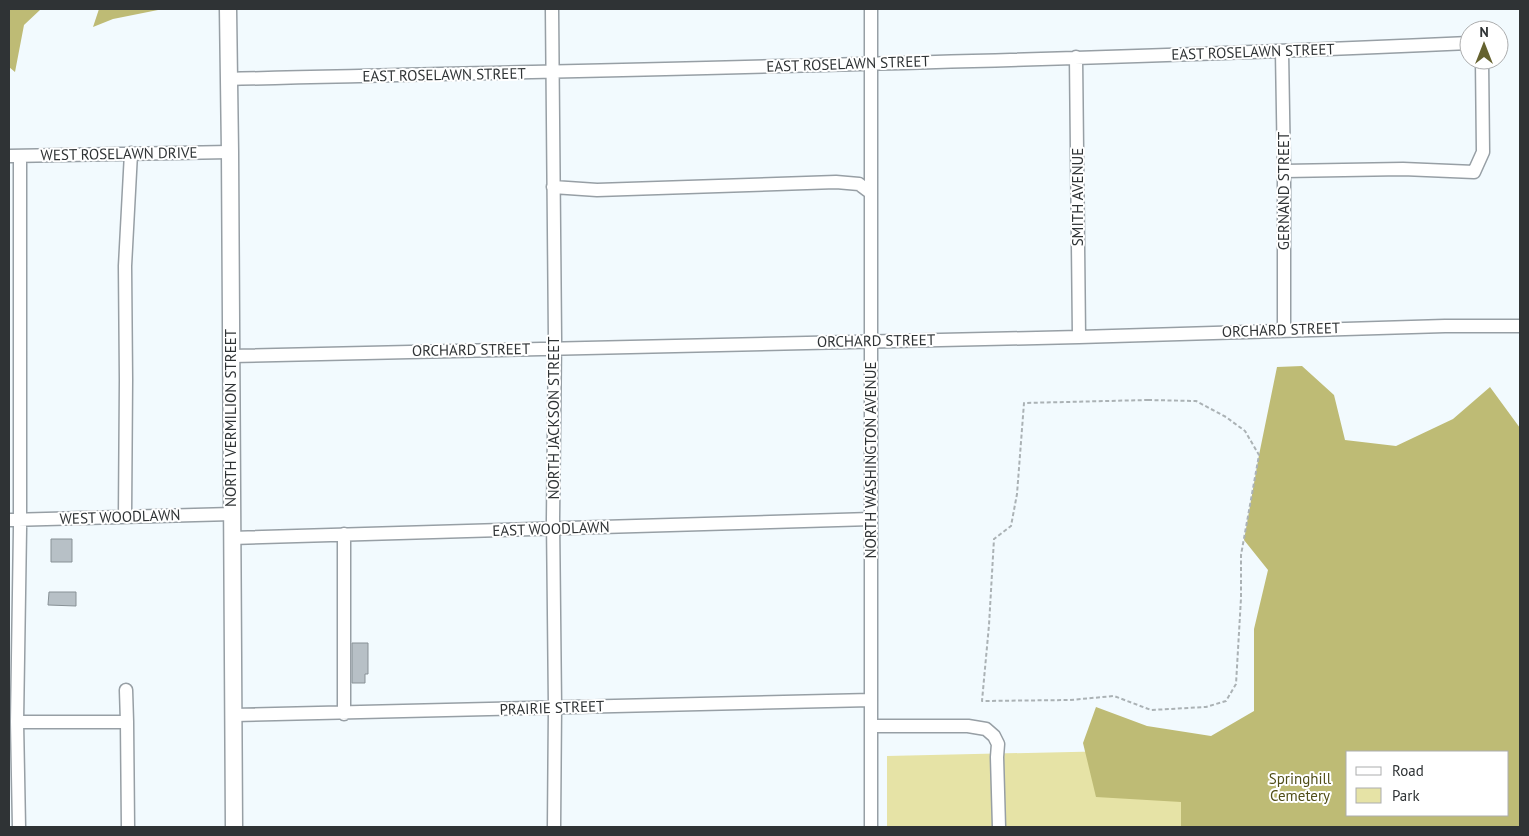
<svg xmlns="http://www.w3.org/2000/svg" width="1529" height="836" viewBox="0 0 1529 836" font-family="'PT Sans',sans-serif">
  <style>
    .green { fill: #e6e3a6; fill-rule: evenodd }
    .forest { fill: #bebb75; fill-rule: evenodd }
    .building { fill: #b7c0c6; stroke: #889196 }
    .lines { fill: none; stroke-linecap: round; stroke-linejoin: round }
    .minor-casing { stroke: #979fa5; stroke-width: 15 }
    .major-casing { stroke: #979fa5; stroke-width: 19 }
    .path { stroke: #abb2b5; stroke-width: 2; stroke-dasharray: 4 2.5; stroke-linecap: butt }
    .minor { stroke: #fff; stroke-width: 12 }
    .major { stroke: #fff; stroke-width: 16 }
    .labels { text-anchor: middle; stroke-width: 4; stroke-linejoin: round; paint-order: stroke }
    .street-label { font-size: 15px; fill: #2f3335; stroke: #fff }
    .park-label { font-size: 15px; fill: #514e19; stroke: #fff }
  </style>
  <rect width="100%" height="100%" fill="#f2fafe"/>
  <path class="green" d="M 1520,742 L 1520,827 L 887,827 L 887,756 ZM 1348,752 L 1508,752 L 1508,815 L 1348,815 Z"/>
  <path class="forest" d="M 9,9 L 41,9 L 24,25 L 15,72 L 9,67 Z
    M 99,9 L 163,9 L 113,19 L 93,27 Z
    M 1302,366 L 1334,395 L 1345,440 L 1396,446 L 1453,419 L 1490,387 L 1520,428 L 1520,827 L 1181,827 L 1181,802 L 1096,797 L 1083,743 L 1096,707 L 1147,726 L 1211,736 L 1254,711 L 1254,629 L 1268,570 L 1244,540 L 1259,455 L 1277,367 ZM 1348,752 L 1508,752 L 1508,815 L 1348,815 Z"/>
  <path class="building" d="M 51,539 L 72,539 L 72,562 L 51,562 Z
    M 49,592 L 76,592 L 76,606 L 48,605 Z
    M 352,643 L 368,643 L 368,674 L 365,674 L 365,683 L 352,683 Z"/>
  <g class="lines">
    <defs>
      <path id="minor" d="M 552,9 L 555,339 L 553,519 L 555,707 L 554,827
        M 1282,52 L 1284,171 L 1284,330
        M 1076,57 L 1079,337
        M 228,79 C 642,69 1056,62 1469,43
        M 9,156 L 230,152
        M 1284,171 L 1403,169 L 1474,172 L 1483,152 L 1482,60
        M 553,187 L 597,190 L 836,182 L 859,184 L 871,193
        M 231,356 L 1079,337 L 1445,326 L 1520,326
        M 125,517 L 126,380 L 125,266 L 131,153
        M 9,520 L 232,514
        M 344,534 L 344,714
        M 232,538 L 871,519
        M 126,690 L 127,722
        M 234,715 L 871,700
        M 17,722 L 127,722 L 128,827
        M 871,726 L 968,726 L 986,729 L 994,736 L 998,744 L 997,757 L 999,827
        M 19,827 L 17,722 L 20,529 L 20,156
        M 871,827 L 871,9"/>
      <path id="major" d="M 228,9 L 230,152 L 234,827"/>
    </defs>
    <use href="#minor" class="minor-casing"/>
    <use href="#major" class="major-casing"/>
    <path class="path" d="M 1148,400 L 1196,401 L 1226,417 L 1245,431 L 1259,455 L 1241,555 L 1241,598 L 1236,684 L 1226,701 L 1206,707 L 1151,710 L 1114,696 L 1070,700 L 982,701 L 989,625 L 994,539 L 1011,526 L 1017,494 L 1024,403 Z"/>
    <use href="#minor" class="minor"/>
    <use href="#major" class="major"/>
  </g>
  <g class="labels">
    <g class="street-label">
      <text transform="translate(1253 52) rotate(-2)" y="5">EAST ROSELAWN STREET</text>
      <text transform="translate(848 64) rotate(-2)" y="5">EAST ROSELAWN STREET</text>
      <text transform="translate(444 75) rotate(-1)" y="5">EAST ROSELAWN STREET</text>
      <text transform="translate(119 154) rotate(-1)" y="5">WEST ROSELAWN DRIVE</text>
      <text transform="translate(1284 191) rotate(-90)" y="5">GERNAND STREET</text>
      <text transform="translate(1078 197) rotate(-90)" y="5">SMITH AVENUE</text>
      <text transform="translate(1281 330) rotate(-2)" y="5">ORCHARD STREET</text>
      <text transform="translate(876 341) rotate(-1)" y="5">ORCHARD STREET</text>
      <text transform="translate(471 350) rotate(-1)" y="5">ORCHARD STREET</text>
      <text transform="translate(231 418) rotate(-90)" y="5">NORTH VERMILION STREET</text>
      <text transform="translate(554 418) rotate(-90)" y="5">NORTH JACKSON STREET</text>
      <text transform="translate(871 460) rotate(-90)" y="5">NORTH WASHINGTON AVENUE</text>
      <text transform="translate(120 517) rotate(-2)" y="5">WEST WOODLAWN</text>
      <text transform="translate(551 529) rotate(-2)" y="5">EAST WOODLAWN</text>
      <text transform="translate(552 708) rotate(-2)" y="5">PRAIRIE STREET</text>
    </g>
    <g class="park-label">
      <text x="1300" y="784">Springhill<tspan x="1300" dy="17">Cemetery</tspan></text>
    </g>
  </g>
  <rect width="1529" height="836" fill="none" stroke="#2f3335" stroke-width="20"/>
  <rect x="1346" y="751" width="162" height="65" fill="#ffffff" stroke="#acadae"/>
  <rect x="1356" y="767" width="25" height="8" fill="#ffffff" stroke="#acadae"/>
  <text x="1392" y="776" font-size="15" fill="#2f3335">Road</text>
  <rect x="1356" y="788" width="25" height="15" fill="#e6e3a6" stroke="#acadae"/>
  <text x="1392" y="801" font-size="15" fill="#2f3335">Park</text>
  <g transform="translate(1484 45)"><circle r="24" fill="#ffffff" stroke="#acadae"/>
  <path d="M0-4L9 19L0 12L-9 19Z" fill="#65622f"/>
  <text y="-8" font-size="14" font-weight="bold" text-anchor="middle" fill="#2f3335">N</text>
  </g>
</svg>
